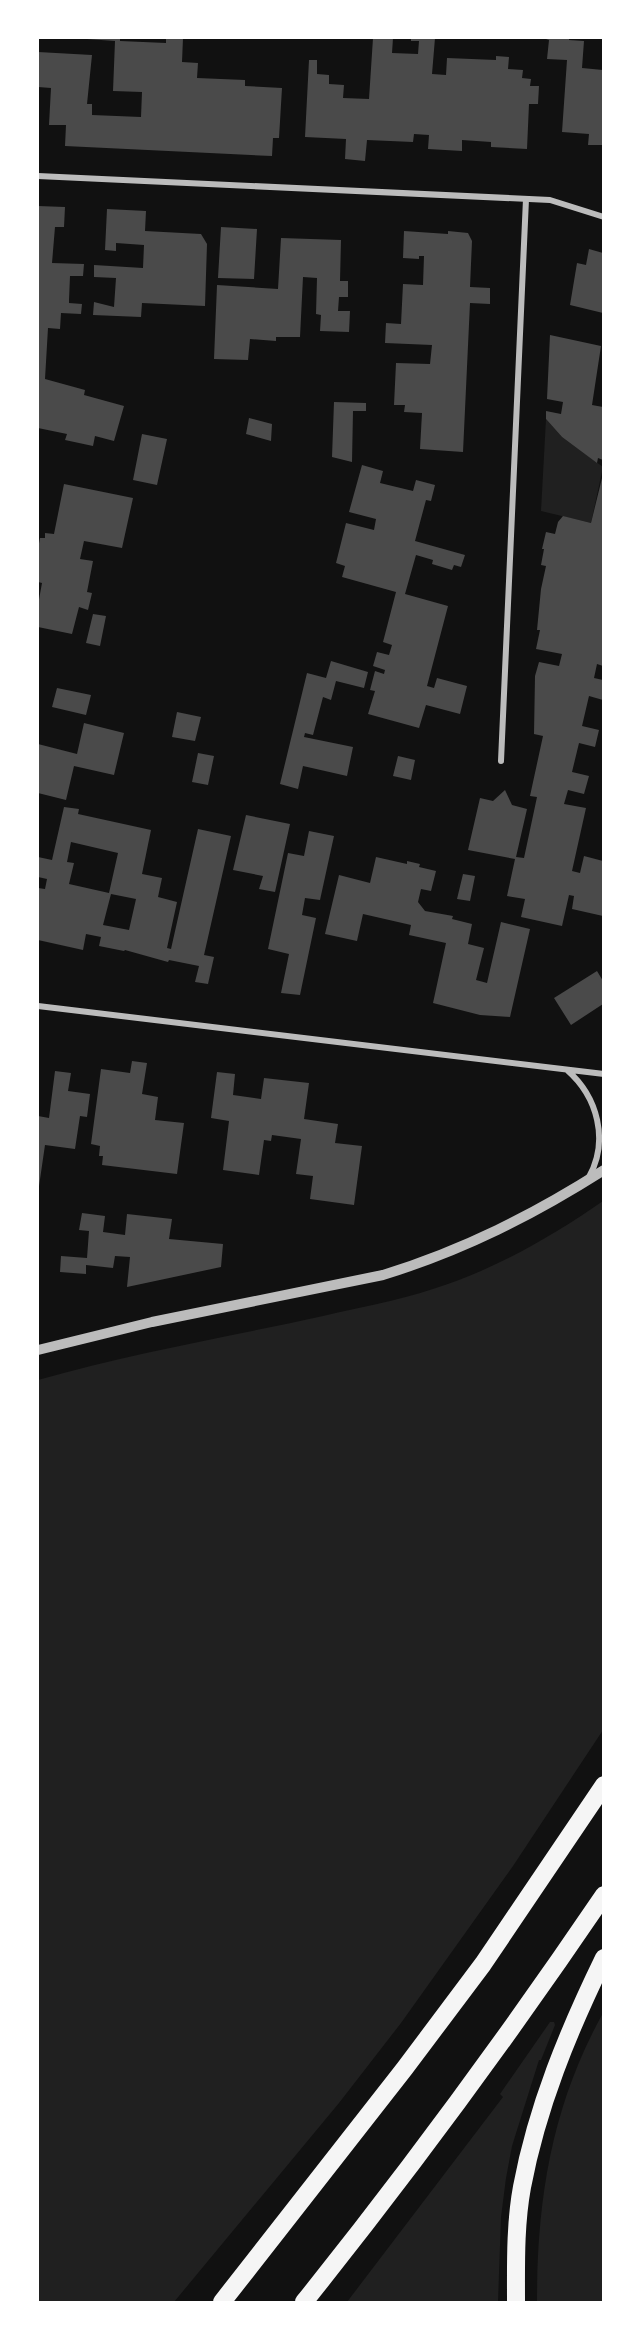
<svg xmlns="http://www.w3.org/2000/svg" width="641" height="2340" viewBox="0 0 641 2340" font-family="Rubik,sans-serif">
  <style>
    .green { fill: #202020 }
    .building { fill: #4a4a4a; fill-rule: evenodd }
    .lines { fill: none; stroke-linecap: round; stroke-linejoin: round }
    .minor { stroke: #bcbcbc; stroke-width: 6 }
    .tertiary { stroke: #bcbcbc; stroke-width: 10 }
    .motorway { stroke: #f5f5f5; stroke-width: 18 }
  </style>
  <rect width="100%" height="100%" fill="#111"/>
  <path class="green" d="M 546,419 L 562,437 L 603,467 L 591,523 L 541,511 Z
    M 603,1201 L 603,1730 L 513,1866 L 401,2023 L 339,2103 L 174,2302 L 38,2302 L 38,1380 C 131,1353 228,1337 323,1316 C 360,1307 397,1301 433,1289 C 494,1270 551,1237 603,1201 Z
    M 603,2013 L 603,2302 L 537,2302 C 537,2198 552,2105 603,2013 Z
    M 550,2022 L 554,2022 L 555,2025 L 541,2060 L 539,2060 L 512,2146 L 506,2178 L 501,2217 L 498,2302 L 347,2302 L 503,2097 L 500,2094 Z"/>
  <path class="building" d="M 87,38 L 120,38 L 120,41 L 166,43 L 166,38 L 183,38 L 182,62 L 198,63 L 197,78 L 245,80 L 245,86 L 282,88 L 279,138 L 273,138 L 272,156 L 65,146 L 66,125 L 49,125 L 51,88 L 38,87 L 38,52 L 92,55 L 87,104 L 92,104 L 92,115 L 141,117 L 142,92 L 113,91 L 115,41 L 87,39 Z
    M 373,38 L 393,38 L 392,53 L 418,54 L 419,41 L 411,41 L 411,38 L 435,38 L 432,74 L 446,75 L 447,58 L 496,60 L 496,56 L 509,57 L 508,69 L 523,70 L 522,78 L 531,79 L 530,86 L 539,86 L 538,104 L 529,104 L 527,149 L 491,147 L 491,142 L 462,140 L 462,151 L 428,149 L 429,135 L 414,134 L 413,142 L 367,140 L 365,161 L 345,159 L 346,139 L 305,137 L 309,60 L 317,60 L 317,74 L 329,75 L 329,84 L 344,85 L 343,98 L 369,99 Z
    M 543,38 L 569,38 L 569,40 L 584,41 L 582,68 L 603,70 L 603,145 L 588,145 L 589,134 L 562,132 L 567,60 L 547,59 L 549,40 Z
    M 38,206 L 65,207 L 64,227 L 55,227 L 52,263 L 84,264 L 83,276 L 70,276 L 69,300 L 69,303 L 82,304 L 81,314 L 61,313 L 60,329 L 48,328 L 45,379 L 85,390 L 84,395 L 124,406 L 114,441 L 95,436 L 93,446 L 65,440 L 67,434 L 38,428 Z
    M 107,209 L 146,211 L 145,231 L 201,234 L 207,244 L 205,306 L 142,303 L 141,317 L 93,315 L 94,302 L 114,307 L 116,278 L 94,277 L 94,265 L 143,268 L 144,245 L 116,243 L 116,251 L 105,250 Z
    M 221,227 L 257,229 L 254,279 L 218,278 Z
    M 404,231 L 448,234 L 448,231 L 468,233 L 472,241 L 470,287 L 490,288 L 490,304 L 470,303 L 463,452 L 420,449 L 422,413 L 404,412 L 405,405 L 394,405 L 396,363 L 430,364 L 432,345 L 385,343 L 386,323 L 401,324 L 403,284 L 423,285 L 424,256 L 419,256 L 419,259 L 403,258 Z
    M 281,238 L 341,240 L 340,281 L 348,281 L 348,297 L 339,297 L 338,311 L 350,311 L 349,332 L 320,331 L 321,315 L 316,314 L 317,278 L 303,277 L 300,337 L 276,337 L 276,341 L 250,339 L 248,360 L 214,359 L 217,285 L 278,289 Z
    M 589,249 L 603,253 L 603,313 L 570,305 L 577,263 L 586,265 Z
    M 550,335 L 601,346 L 592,405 L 603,407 L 603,460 L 598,458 L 597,463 L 562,437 L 546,419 L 546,411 L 561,414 L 563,402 L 547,399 Z
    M 334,402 L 366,403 L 366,411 L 353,411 L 352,462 L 332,457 Z
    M 249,418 L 272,424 L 271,441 L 246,434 Z
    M 142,434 L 167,439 L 157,485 L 133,480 Z
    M 362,465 L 383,471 L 380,483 L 413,491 L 416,480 L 435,485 L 431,501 L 426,500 L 415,541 L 465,555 L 461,567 L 454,565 L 452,570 L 432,564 L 433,560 L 416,555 L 405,594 L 448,606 L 427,686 L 434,688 L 437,678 L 467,686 L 460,714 L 426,705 L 419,728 L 368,714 L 375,691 L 370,690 L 375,671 L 384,674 L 385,670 L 373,666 L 377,652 L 389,655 L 392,645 L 383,642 L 396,592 L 342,577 L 345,566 L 336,563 L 346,523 L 374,530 L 376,519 L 349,512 Z
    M 603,474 L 603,666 L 597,664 L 594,678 L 603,680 L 603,700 L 589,696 L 582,726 L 599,730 L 595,747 L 579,743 L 572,772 L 589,776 L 584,794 L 568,790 L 564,804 L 586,808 L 572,871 L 580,873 L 584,856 L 603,861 L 603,916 L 572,909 L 574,896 L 569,895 L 562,926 L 521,917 L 525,899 L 507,896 L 515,859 L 468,850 L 480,798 L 493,801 L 505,790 L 512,805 L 527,809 L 516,857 L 524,858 L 537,797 L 530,796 L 543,736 L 534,734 L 535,676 L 539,662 L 559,666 L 562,654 L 536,649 L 540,630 L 537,630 L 541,589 L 546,566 L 541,565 L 544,549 L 542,549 L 546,532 L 555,534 L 558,522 L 563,516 L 591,523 Z
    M 64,484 L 133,498 L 122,548 L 84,541 L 80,559 L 93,561 L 87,592 L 92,593 L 88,610 L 79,607 L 72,634 L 38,627 L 38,605 L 42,583 L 38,582 L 38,549 L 40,538 L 45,538 L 45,533 L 54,534 Z
    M 93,614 L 106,616 L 100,646 L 86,643 Z
    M 331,661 L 368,672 L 364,688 L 336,681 L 331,700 L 323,697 L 313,735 L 305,733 L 304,737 L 353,747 L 347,776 L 303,766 L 298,789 L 280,784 L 307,673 L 326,678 Z
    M 57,688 L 91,695 L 86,715 L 52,707 Z
    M 177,712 L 201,717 L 195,741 L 172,737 Z
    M 84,723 L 124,733 L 114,775 L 74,766 L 66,800 L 38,793 L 38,744 L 77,754 Z
    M 198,753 L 214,756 L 208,785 L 192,782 Z
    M 398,756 L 415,760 L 411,780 L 393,776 Z
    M 64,807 L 79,809 L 78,814 L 151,830 L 142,874 L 162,878 L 158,897 L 177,902 L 167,948 L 171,949 L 198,829 L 231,836 L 204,955 L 214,957 L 208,984 L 195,982 L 199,966 L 169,960 L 168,962 L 125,950 L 124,951 L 99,946 L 101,937 L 86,934 L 83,950 L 38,940 L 38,888 L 45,889 L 47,879 L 38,877 L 38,857 L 52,860 ZM 71,842 L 118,853 L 109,893 L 69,884 L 74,863 L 67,862 ZM 111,894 L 136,899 L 129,930 L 103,925 Z
    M 246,815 L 290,824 L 275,892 L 259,889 L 263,876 L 233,870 Z
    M 309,831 L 334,836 L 320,900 L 305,898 L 302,915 L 316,918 L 300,995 L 281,993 L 289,954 L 268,949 L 288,853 L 304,856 Z
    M 376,857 L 407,864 L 407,861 L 420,864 L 419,867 L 436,871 L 431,891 L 421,889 L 418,902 L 425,911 L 453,916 L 452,919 L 472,924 L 468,944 L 484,948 L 476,980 L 487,983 L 501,922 L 530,929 L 510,1017 L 480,1015 L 433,1003 L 446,943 L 409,935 L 411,925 L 363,914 L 357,941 L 325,934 L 339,875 L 370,883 Z
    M 463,874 L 475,876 L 470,901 L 457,899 Z
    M 597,971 L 603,981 L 603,1004 L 571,1025 L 554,998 Z
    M 132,1061 L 147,1063 L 142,1094 L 158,1097 L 155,1120 L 184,1123 L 177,1174 L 102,1165 L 103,1156 L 99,1156 L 100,1146 L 91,1144 L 101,1069 L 130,1073 Z
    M 55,1071 L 71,1073 L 68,1091 L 90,1094 L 87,1117 L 80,1116 L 75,1149 L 45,1145 L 38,1193 L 38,1116 L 49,1118 Z
    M 217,1072 L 235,1074 L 233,1095 L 261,1099 L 264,1078 L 309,1083 L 304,1119 L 338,1124 L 335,1143 L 362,1146 L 354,1205 L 310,1199 L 313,1176 L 296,1174 L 301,1139 L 272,1135 L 271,1141 L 264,1140 L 259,1175 L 223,1170 L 229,1121 L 211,1118 Z
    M 82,1213 L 105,1216 L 103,1232 L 125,1235 L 127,1214 L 172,1219 L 169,1239 L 223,1244 L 221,1267 L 127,1287 L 130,1257 L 115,1256 L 113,1268 L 86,1265 L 86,1274 L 60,1272 L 61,1256 L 87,1258 L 89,1231 L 79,1230 Z"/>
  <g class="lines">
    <path class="minor" d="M 38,176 L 550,200 L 604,217
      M 501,761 L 526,199
      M 38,1006 L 604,1074
      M 567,1070 C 598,1097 609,1141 589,1177"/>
    <path class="tertiary" d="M 38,1350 L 152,1322 L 383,1275 C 464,1250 533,1215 604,1170"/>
    <path class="motorway" d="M 222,2302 L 405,2068 L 483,1964 L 604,1785
      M 304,2302 C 409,2171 509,2035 604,1895
      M 516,2302 C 516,2265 515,2225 522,2187 C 537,2107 568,2032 604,1958"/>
  </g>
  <rect width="641" height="2340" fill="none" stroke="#ffffff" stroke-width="78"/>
</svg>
